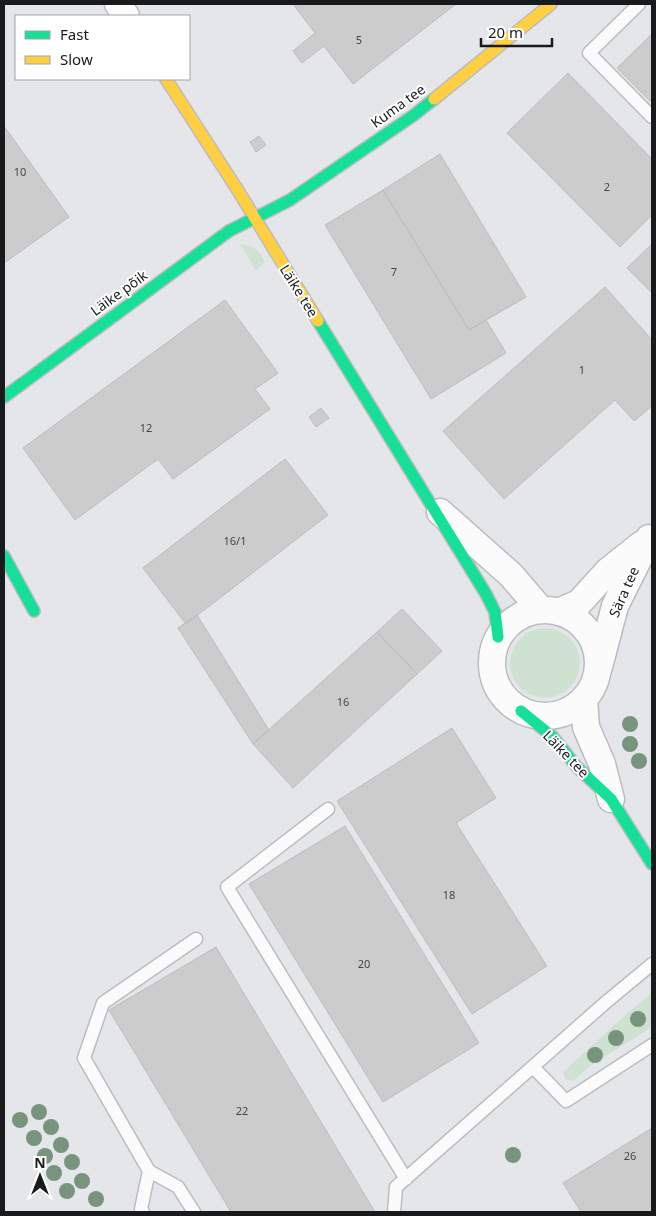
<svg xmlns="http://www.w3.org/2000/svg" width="656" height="1216" viewBox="0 0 656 1216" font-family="'Noto Sans',sans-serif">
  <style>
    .green { fill: #cfe2d1 }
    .building { fill: #ccc; stroke: #bdbcbd }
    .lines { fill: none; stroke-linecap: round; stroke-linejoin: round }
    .lane-casing { stroke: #bbbcbf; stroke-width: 15 }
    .street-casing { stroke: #bbbcbf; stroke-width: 29 }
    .fast-casing { stroke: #bbbcbf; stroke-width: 14 }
    .slow-casing { stroke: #bbbcbf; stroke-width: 14 }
    .lane { stroke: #fbfbfc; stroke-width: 12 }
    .street { stroke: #fbfbfc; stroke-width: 26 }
    .fast { stroke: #16e098; stroke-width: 11 }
    .slow { stroke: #ffcf43; stroke-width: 11 }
    .tree { fill: #78947d }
    .labels { text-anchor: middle; stroke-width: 4; stroke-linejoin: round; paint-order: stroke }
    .number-label { font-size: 11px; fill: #464648 }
    .street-label { font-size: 14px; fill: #191a1c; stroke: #fff }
  </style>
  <rect width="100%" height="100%" fill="#e5e6e9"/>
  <path class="green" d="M 240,244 C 254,247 258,248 265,262 L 256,271 Z
    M510 663a35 35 0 1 1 70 0a35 35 0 1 1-70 0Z
    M 652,993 L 652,1027 L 590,1066 L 573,1081 L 568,1080 L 565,1078 L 563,1072 L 632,1009 Z"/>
  <path class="building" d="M 293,4 L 456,4 L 353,84 L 324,46 L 302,63 L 293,51 L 315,33 Z
    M 652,34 L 652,103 L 617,68 Z
    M 568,73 L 652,159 L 652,215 L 620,247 L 507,133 Z
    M 4,126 L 69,217 L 4,263 Z
    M 259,136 L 266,145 L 256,152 L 250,142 Z
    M 440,154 L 526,297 L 469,330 L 383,190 Z
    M 383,190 L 469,330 L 486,320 L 506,353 L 431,399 L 325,225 Z
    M 652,244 L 652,293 L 627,268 Z
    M 605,287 L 652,340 L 652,406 L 634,421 L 615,400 L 504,499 L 443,431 Z
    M 225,300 L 278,373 L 255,389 L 270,409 L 173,479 L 158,459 L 75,520 L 23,448 Z
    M 321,408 L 329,418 L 316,427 L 309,417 Z
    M 285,459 L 328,515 L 186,624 L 143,568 Z
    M 402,609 L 442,651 L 417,674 L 377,632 Z
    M 197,615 L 269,730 L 253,744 L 178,628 Z
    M 377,632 L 417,674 L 293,788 L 253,744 Z
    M 452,728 L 496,798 L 456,823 L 547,966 L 472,1014 L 337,801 Z
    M 345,826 L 479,1043 L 383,1102 L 249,884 Z
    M 216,947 L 375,1212 L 231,1212 L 109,1010 Z
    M 652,1128 L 652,1212 L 581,1212 L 563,1183 Z"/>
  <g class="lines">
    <defs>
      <path id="lane" d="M 639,4 L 589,53 L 652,117
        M 328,809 L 227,887 L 406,1179
        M 533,1067 L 566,1101 L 652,1045
        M 149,1171 L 178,1187 L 194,1212
        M 143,1212 L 141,1209 L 149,1171 L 84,1058 L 103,1003 L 196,939
        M 394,1212 L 396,1187 L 605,1003 L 652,964"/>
      <path id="street" d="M 118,4 L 126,16
        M 440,512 L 511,575 L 541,610
        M492 663a53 53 0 1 1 106 0a53 53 0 1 1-106 0Z
        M 558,612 L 579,603 L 608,571 L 642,544
        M 599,667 L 615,606 L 649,538
        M 584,699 L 586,727 L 602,764 L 611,799"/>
      <path id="fast" d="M 318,321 L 486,594 L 495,612 L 498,637
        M 4,397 L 229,231 L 290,200 L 414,115 L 434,99
        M 4,556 L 34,611
        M 521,711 L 553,737 L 577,767 L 611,799 L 652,864"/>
      <path id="slow" d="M 166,79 L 237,189 L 318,321
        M 434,99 L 551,4"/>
    </defs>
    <use href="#lane" class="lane-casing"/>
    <use href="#street" class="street-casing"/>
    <use href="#fast" class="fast-casing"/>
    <use href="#slow" class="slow-casing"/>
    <use href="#lane" class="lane"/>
    <use href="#street" class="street"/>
    <use href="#fast" class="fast"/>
    <use href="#slow" class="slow"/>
  </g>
  <g class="tree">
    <circle cx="630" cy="724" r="8"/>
    <circle cx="630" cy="744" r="8"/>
    <circle cx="639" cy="761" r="8"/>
    <circle cx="638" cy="1019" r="8"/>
    <circle cx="616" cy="1038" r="8"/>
    <circle cx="595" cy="1055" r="8"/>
    <circle cx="39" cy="1112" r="8"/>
    <circle cx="20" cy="1120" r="8"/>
    <circle cx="51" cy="1127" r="8"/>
    <circle cx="34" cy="1138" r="8"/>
    <circle cx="61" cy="1145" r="8"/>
    <circle cx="513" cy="1155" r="8"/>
    <circle cx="45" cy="1156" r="8"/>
    <circle cx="72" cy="1162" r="8"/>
    <circle cx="54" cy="1173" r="8"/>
    <circle cx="82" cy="1181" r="8"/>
    <circle cx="67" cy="1191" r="8"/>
    <circle cx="96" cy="1199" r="8"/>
  </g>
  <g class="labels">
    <g class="number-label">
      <text x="359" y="44">5</text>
      <text x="20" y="176">10</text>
      <text x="607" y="191">2</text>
      <text x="394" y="276">7</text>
      <text x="582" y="374">1</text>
      <text x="146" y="432">12</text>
      <text x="235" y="545">16/1</text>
      <text x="343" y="706">16</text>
      <text x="449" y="899">18</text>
      <text x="364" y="968">20</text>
      <text x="242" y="1115">22</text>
      <text x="630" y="1160">26</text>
    </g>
    <g class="street-label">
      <text transform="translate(398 106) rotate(-36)" y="5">Kuma tee</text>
      <text transform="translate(299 291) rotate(58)" y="5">Läike tee</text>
      <text transform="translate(119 293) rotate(-36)" y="5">Läike põik</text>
      <text transform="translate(624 592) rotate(-66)" y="5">Sära tee</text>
      <text transform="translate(566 754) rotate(46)" y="5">Läike tee</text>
    </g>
  </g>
  <rect width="656" height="1216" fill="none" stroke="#191a1c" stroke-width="10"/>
  <rect x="15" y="15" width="175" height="65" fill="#ffffff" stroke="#a3a3a4"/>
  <rect x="25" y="31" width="25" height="8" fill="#16e098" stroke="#a3a3a4"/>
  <text x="60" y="40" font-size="15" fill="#191a1c">Fast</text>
  <rect x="25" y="56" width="25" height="8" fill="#ffcf43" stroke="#a3a3a4"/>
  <text x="60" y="65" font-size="15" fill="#191a1c">Slow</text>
  <g transform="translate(40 1176)" stroke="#ffffff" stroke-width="4" paint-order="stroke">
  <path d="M0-4L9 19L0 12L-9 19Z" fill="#191a1c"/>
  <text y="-8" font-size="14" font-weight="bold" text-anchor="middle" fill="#191a1c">N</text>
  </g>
  <path d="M481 38v8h71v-8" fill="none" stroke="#191a1c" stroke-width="2.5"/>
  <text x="488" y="38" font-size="15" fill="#191a1c" stroke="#ffffff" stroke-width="4" paint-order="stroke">20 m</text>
</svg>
